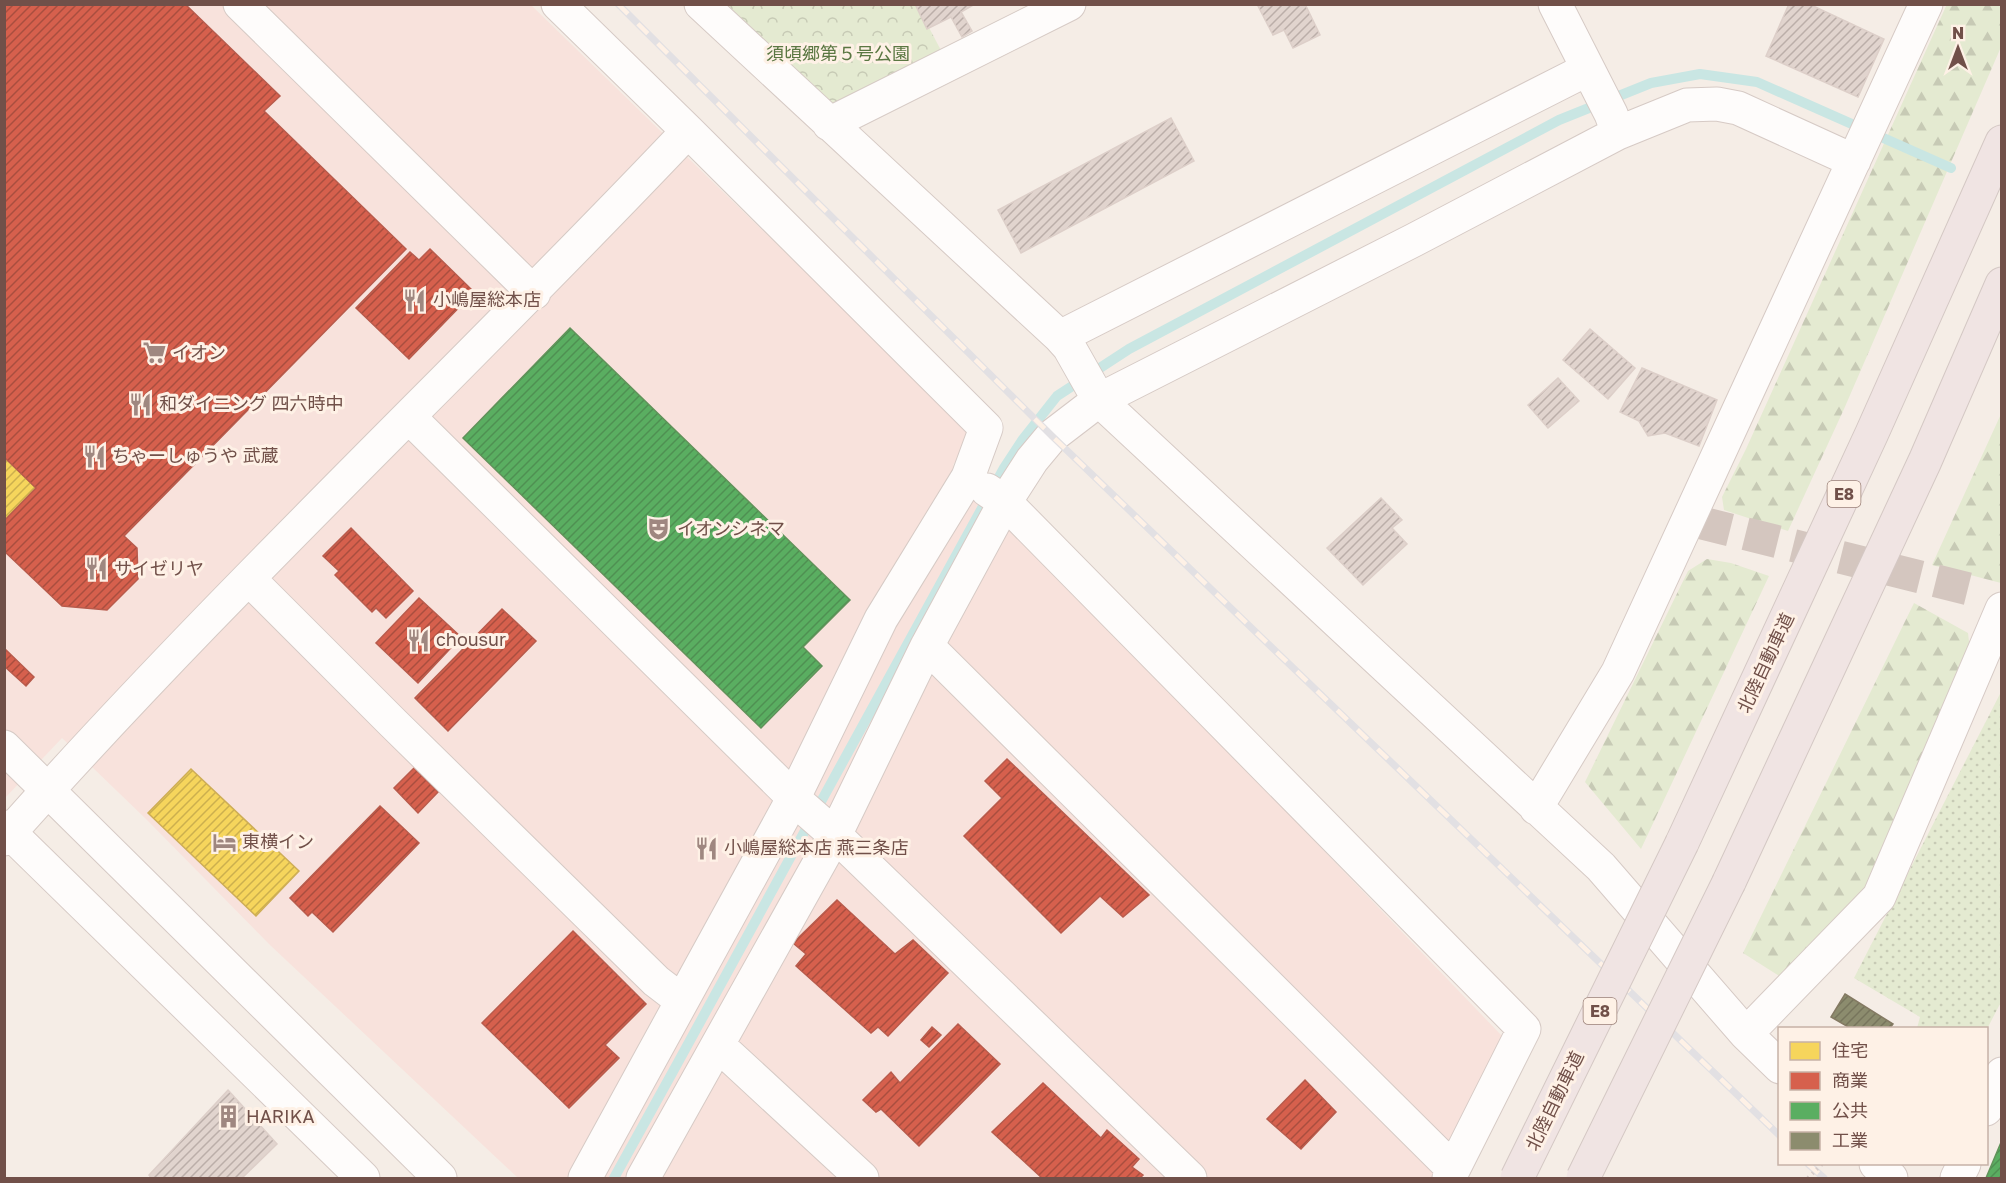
<svg xmlns="http://www.w3.org/2000/svg" width="2006" height="1183" viewBox="0 0 2006 1183" font-family="'Golos Text','Noto Sans JP',sans-serif">
  <style>
    .commercial { fill: #f8e2dc }
    .grass { fill: url(#grass-dots) }
    .forest { fill: url(#forest-firs) }
    .park { fill: url(#park-crowns) }
    .homes { fill: url(#homes-hatch); stroke: #cead56; stroke-width: 1.5 }
    .shops { fill: url(#shops-hatch); stroke: #b85b4c; stroke-width: 1.5 }
    .public { fill: url(#public-hatch); stroke: #61925a; stroke-width: 1.5 }
    .industry { fill: url(#industry-hatch); stroke: #847a63; stroke-width: 1.5 }
    .lines { fill: none; stroke-linecap: round; stroke-linejoin: round }
    .stream { stroke: #c9e6e3; stroke-width: 10 }
    .building { fill: url(#building-hatch); stroke: #ddcfc9; stroke-width: 1.5 }
    .minor-tunnel { stroke: #d4c6bf; stroke-width: 33; stroke-dasharray: 33 16; stroke-linecap: butt }
    .minor-casing { stroke: #d6cac5; stroke-width: 35 }
    .highway-casing { stroke: #d4c8c4; stroke-width: 35 }
    .minor { stroke: #fefcfb; stroke-width: 33 }
    .highway { stroke: #f0e4e3; stroke-width: 33 }
    .rail-casing { stroke: #e2e0e3; stroke-width: 7 }
    .rail { stroke: #fef1e6; stroke-width: 4.5; stroke-dasharray: 14; stroke-linecap: butt }
    .highway-bridge-casing { stroke: #d4c8c4; stroke-width: 35; stroke-linecap: butt }
    .path-bridge { stroke: #d6ccc9; stroke-width: 4; stroke-dasharray: 1.5 4.5; stroke-linecap: butt }
    .highway-bridge { stroke: #f0e4e3; stroke-width: 33 }
    .labels { text-anchor: middle; stroke-width: 6; stroke-linejoin: round; paint-order: stroke }
    .shield { fill: #fef1e6; stroke: #9b8078; stroke-width: 1.5 }
    .shield-label { font-size: 16px; font-weight: bold; fill: #715049 }
    .park-label { font-size: 18px; fill: #5a7742; stroke: #fef1e6 }
    .poi-label { font-size: 18px; fill: #715049; stroke: #fef1e6; text-anchor: start }
    .street-label { font-size: 18px; fill: #715049; stroke: #fef1e6 }
  </style>
  <defs>
    <pattern id="grass-dots" width="8" height="8" patternUnits="userSpaceOnUse" patternTransform="scale(1.5)"><rect width="8" height="8" fill="#e4ead1"/><path d="M2 2h.1M6 6h.1" fill="none" stroke="#c7cab5" stroke-width="1.8" stroke-linecap="round"/></pattern>
    <pattern id="forest-firs" width="22" height="20" patternUnits="userSpaceOnUse" patternTransform="scale(1.5)"><rect width="22" height="20" fill="#e4ead1"/><path d="M5 1l3.5 6h-7zM16 11l3.5 6h-7z" fill="#c7cab5"/></pattern>
    <pattern id="park-crowns" width="20" height="18" patternUnits="userSpaceOnUse" patternTransform="scale(1.5)"><rect width="20" height="18" fill="#e4ead1"/><path d="M2 6a3 3 0 1 1 6 0M12 15a3 3 0 1 1 6 0" fill="none" stroke="#c7cab5"/></pattern>
    <pattern id="homes-hatch" width="6" height="6" patternUnits="userSpaceOnUse" patternTransform="scale(1.5)"><rect width="6" height="6" fill="#f6d55c"/><path d="M-1 1l2-2M0 6l6-6M5 7l2-2" fill="none" stroke="#ccaf4e"/></pattern>
    <pattern id="shops-hatch" width="6" height="6" patternUnits="userSpaceOnUse" patternTransform="scale(1.5)"><rect width="6" height="6" fill="#d6604d"/><path d="M-1 1l2-2M0 6l6-6M5 7l2-2" fill="none" stroke="#a94e3f"/></pattern>
    <pattern id="public-hatch" width="6" height="6" patternUnits="userSpaceOnUse" patternTransform="scale(1.5)"><rect width="6" height="6" fill="#5aae61"/><path d="M-1 1l2-2M0 6l6-6M5 7l2-2" fill="none" stroke="#4f9052"/></pattern>
    <pattern id="industry-hatch" width="6" height="6" patternUnits="userSpaceOnUse" patternTransform="scale(1.5)"><rect width="6" height="6" fill="#8c8c6e"/><path d="M-1 1l2-2M0 6l6-6M5 7l2-2" fill="none" stroke="#77755c"/></pattern>
    <pattern id="building-hatch" width="6" height="6" patternUnits="userSpaceOnUse" patternTransform="scale(1.5)"><rect width="6" height="6" fill="#e1d4ce"/><path d="M-1 1l2-2M0 6l6-6M5 7l2-2" fill="none" stroke="#bbaea9"/></pattern>
  </defs>
  <rect width="100%" height="100%" fill="#f5ede6"/>
  <path class="commercial" d="M 5,5 L 531,5 L 972,434 L 953,465 L 1503,1037 L 1432,1178 L 518,1178 L 270,945 L 146,819 L 62,738 L 5,798 Z"/>
  <path class="grass" d="M 2001,692 L 2001,1002 L 1987,1029 L 1917,1028 L 1920,1017 L 1854,978 Z"/>
  <path class="forest" d="M 1947,4 L 2001,5 L 2001,47 L 1844,409 L 1788,531 L 1724,510 L 1722,497 L 1746,449 Z
    M 2001,414 L 2001,583 L 1932,565 Z
    M 1707,559 L 1731,563 L 1769,576 L 1641,849 L 1585,782 L 1688,571 Z
    M 1914,603 L 1968,633 L 1971,659 L 1866,896 L 1795,986 L 1743,953 Z"/>
  <path class="park" d="M 707,5 L 917,5 L 944,56 L 830,114 Z"/>
  <path class="homes" d="M 4,457 L 36,488 L 4,521 Z
    M 191,769 L 299,871 L 256,916 L 148,813 Z"/>
  <path class="shops" d="M 4,4 L 185,4 L 280,96 L 264,111 L 406,249 L 124,536 L 137,548 L 138,579 L 107,610 L 62,606 L 4,551 L 4,521 L 36,488 L 4,457 Z
    M 430,249 L 474,292 L 409,359 L 356,308 L 410,252 L 419,260 Z
    M 351,528 L 413,591 L 386,618 L 376,608 L 372,612 L 335,575 L 339,571 L 323,556 Z
    M 419,598 L 461,637 L 418,683 L 376,643 Z
    M 502,609 L 536,641 L 448,731 L 415,698 Z
    M 4,648 L 34,677 L 26,686 L 4,666 Z
    M 1007,759 L 1149,895 L 1123,917 L 1100,896 L 1061,933 L 964,836 L 1002,798 L 985,781 Z
    M 414,768 L 438,792 L 418,813 L 394,788 Z
    M 380,806 L 419,843 L 333,932 L 312,912 L 308,916 L 290,898 Z
    M 837,900 L 895,954 L 913,940 L 948,973 L 888,1036 L 878,1027 L 871,1033 L 796,966 L 806,954 L 793,943 Z
    M 573,931 L 646,1004 L 605,1045 L 619,1058 L 569,1108 L 482,1023 Z
    M 958,1024 L 1000,1064 L 919,1146 L 881,1109 L 876,1112 L 863,1100 L 891,1072 L 900,1083 Z
    M 932,1027 L 941,1035 L 929,1047 L 921,1040 Z
    M 1305,1080 L 1336,1112 L 1301,1149 L 1267,1119 Z
    M 1043,1083 L 1101,1138 L 1107,1130 L 1139,1159 L 1132,1167 L 1143,1175 L 1140,1178 L 1042,1178 L 992,1132 Z"/>
  <path class="public" d="M 570,328 L 850,600 L 803,647 L 822,666 L 761,728 L 463,438 Z
    M 2002,1140 L 2002,1178 L 1986,1178 Z"/>
  <path class="industry" d="M 1845,994 L 1893,1024 L 1890,1028 L 1850,1028 L 1831,1017 Z"/>
  <g class="lines">
    <path class="stream" d="M 614,1178 C 745,942 874,705 1004,468 L 1023,439 L 1057,396 L 1129,349 L 1559,120 L 1651,83 L 1700,74 L 1757,82 L 1951,168"/>
  </g>
  <path class="building" d="M 915,4 L 975,4 L 961,12 L 972,31 L 962,37 L 951,17 L 927,29 Z
    M 1257,4 L 1305,4 L 1320,35 L 1293,48 L 1284,30 L 1273,35 Z
    M 1789,4 L 1809,4 L 1884,39 L 1858,97 L 1766,56 Z
    M 1171,118 L 1194,161 L 1021,253 L 998,210 Z
    M 1590,329 L 1635,368 L 1608,399 L 1563,360 Z
    M 1642,368 L 1717,400 L 1699,446 L 1665,433 L 1648,436 L 1639,421 L 1620,412 Z
    M 1558,378 L 1579,401 L 1548,428 L 1528,405 Z
    M 1381,498 L 1402,520 L 1392,528 L 1407,544 L 1363,585 L 1327,548 Z
    M 228,1090 L 277,1144 L 242,1178 L 151,1178 L 149,1175 Z"/>
  <g class="lines">
    <path class="minor-tunnel" d="M 1698,522 L 1981,592"/>
    <defs>
      <path id="minor" d="M 240,4 L 534,293
        M 558,4 L 688,131 L 986,428 L 968,477 L 881,619 L 794,797 L 585,1178
        M 701,4 L 1060,337 L 1069,347 L 1099,400 L 1601,867 L 1746,1034 L 1879,897 L 2002,609
        M 1555,4 L 1611,114 L 1618,133
        M 829,124 L 1069,4
        M 1060,337 L 1588,69
        M 409,417 L 803,807 L 835,835 L 1190,1178
        M 987,490 L 1005,502 L 1524,1029 L 1449,1178
        M 249,579 L 393,723 L 656,981 L 682,1001
        M 927,646 L 1453,1169
        M 4,747 L 440,1178
        M 1536,808 L 1618,672 L 1926,4
        M 4,827 L 363,1178
        M 4,839 C 222,593 463,369 688,131
        M 1746,1034 L 1780,1067
        M 718,1045 L 862,1178
        M 1986,1109 L 2002,1074
        M 1876,1164 L 1891,1178
        M 643,1178 L 835,835 L 927,646 L 1005,502 L 1032,460 L 1052,436 L 1099,400 L 1414,240 L 1618,133 L 1687,105 L 1717,104 L 1738,108 L 1854,161
        M 1957,1178 L 1964,1164"/>
      <path id="highway" d="M 1682,843 L 1872,433 L 2002,142
        M 1729,882 L 1925,461 L 2002,284"/>
    </defs>
    <use href="#minor" class="minor-casing"/>
    <use href="#highway" class="highway-casing"/>
    <use href="#minor" class="minor"/>
    <use href="#highway" class="highway"/>
    <defs>
      <path id="rail" d="M 618,4 L 1052,436 L 1780,1136
        M 1808,1164 L 1824,1178"/>
    </defs>
    <use href="#rail" class="rail-casing"/>
    <use href="#rail" class="rail"/>
    <defs>
      <path id="highway-bridge" d="M 1517,1178 L 1682,843
        M 1583,1178 L 1729,882"/>
    </defs>
    <use href="#highway-bridge" class="highway-bridge-casing"/>
    <path class="path-bridge" d="M 1808,1178 L 1822,1164"/>
    <use href="#highway-bridge" class="highway-bridge"/>
  </g>
  <defs>
    <symbol id="restaurant-bare" viewBox="-9 -9 18 18"><path d="M-5-6h1v4h1v-4h1v4h1v-4h1v5L-1.5 .5V6h-2V.5L-5-1ZM5-6V6H3V1.5H1.5Q1.5-4 5-6Z" fill="#9f8780" stroke="#fef1e6" stroke-width="2.5" paint-order="stroke"/></symbol>
    <symbol id="supermarket-bare" viewBox="-9 -9 18 18"><path d="M-6-5.5h2.5l.6 2H6L4.5 2H-2.5L-4.4-4H-6ZM-1.5 3.2a1.3 1.3 0 1 0 .1 0ZM3 3.2a1.3 1.3 0 1 0 .1 0Z" fill="#9f8780" stroke="#fef1e6" stroke-width="2.5" paint-order="stroke"/></symbol>
    <symbol id="theatre-bare" viewBox="-9 -9 18 18"><path d="M-5-5.5Q0-4 5-5.5V0Q5 5 0 6Q-5 5-5 0ZM-3.3-2.5H-1v1.5H-3.3ZM1-2.5H3.3v1.5H1ZM-2.8 1Q0 5.5 2.8 1Z" fill="#9f8780" stroke="#fef1e6" stroke-width="2.5" paint-order="stroke"/></symbol>
    <symbol id="hotel-bare" viewBox="-9 -9 18 18"><path d="M-6-4.5h1.5V1H6V5H4.5V3h-9V5H-6ZM-4 0a1.8 1.8 0 1 1 3.6 0ZM.5 0V-2.5h3Q6-2.5 6 0Z" fill="#9f8780" stroke="#fef1e6" stroke-width="2.5" paint-order="stroke"/></symbol>
    <symbol id="building-bare" viewBox="-9 -9 18 18"><path d="M-4-6H4V6H1V3H-1V6H-4ZM-2.5-4.3h1.7v1.8h-1.7ZM.8-4.3h1.7v1.8H.8ZM-2.5-1h1.7V.8h-1.7ZM.8-1h1.7V.8H.8Z" fill="#9f8780" stroke="#fef1e6" stroke-width="2.5" paint-order="stroke"/></symbol>
  </defs>
  <g fill-rule="evenodd">
    <use href="#restaurant-bare" x="398" y="284" width="33" height="33"/>
    <use href="#supermarket-bare" x="138" y="336" width="33" height="33"/>
    <use href="#restaurant-bare" x="124" y="388" width="33" height="33"/>
    <use href="#restaurant-bare" x="78" y="440" width="33" height="33"/>
    <use href="#theatre-bare" x="642" y="512" width="33" height="33"/>
    <use href="#restaurant-bare" x="80" y="552" width="33" height="33"/>
    <use href="#restaurant-bare" x="402" y="624" width="33" height="33"/>
    <use href="#hotel-bare" x="208" y="826" width="33" height="33"/>
    <use href="#restaurant-bare" x="690" y="832" width="33" height="33"/>
    <use href="#building-bare" x="212" y="1100" width="33" height="33"/>
  </g>
  <g class="labels">
    <g class="shield">
      <rect x="1827.5" y="481" width="33" height="26" rx="4.5"/>
      <rect x="1583.5" y="998" width="33" height="26" rx="4.5"/>
    </g>
    <g class="shield-label">
      <text x="1844" y="500">E8</text>
      <text x="1600" y="1017">E8</text>
    </g>
    <g class="park-label">
      <text x="838" y="60">須頃郷第５号公園</text>
    </g>
    <g class="poi-label">
      <text x="433" y="306">小嶋屋総本店</text>
      <text x="172" y="359">イオン</text>
      <text x="159" y="410">和ダイニング 四六時中</text>
      <text x="112" y="462">ちゃーしゅうや 武蔵</text>
      <text x="677" y="535">イオンシネマ</text>
      <text x="114" y="575">サイゼリヤ</text>
      <text x="436" y="646">chousur</text>
      <text x="242" y="848">東横イン</text>
      <text x="724" y="854">小嶋屋総本店 燕三条店</text>
      <text x="246" y="1123">HARIKA</text>
    </g>
    <g class="street-label">
      <text transform="translate(1766 663) rotate(-65)" y="6">北陸自動車道</text>
      <text transform="translate(1555 1101) rotate(-64)" y="6">北陸自動車道</text>
    </g>
  </g>
  <rect width="2006" height="1183" fill="none" stroke="#715049" stroke-width="12"/>
  <rect x="1778" y="1027" width="210" height="138" fill="#fef1e6" stroke="#c6b1a7" stroke-width="1.5"/>
  <rect x="1790" y="1042" width="30" height="18" fill="#f6d55c" stroke="#c6b1a7" stroke-width="1.5"/>
  <text x="1832" y="1057" font-size="18" fill="#715049">住宅</text>
  <rect x="1790" y="1072" width="30" height="18" fill="#d6604d" stroke="#c6b1a7" stroke-width="1.5"/>
  <text x="1832" y="1087" font-size="18" fill="#715049">商業</text>
  <rect x="1790" y="1102" width="30" height="18" fill="#5aae61" stroke="#c6b1a7" stroke-width="1.5"/>
  <text x="1832" y="1117" font-size="18" fill="#715049">公共</text>
  <rect x="1790" y="1132" width="30" height="18" fill="#8c8c6e" stroke="#c6b1a7" stroke-width="1.5"/>
  <text x="1832" y="1147" font-size="18" fill="#715049">工業</text>
  <g transform="translate(1958 48)" stroke="#fef1e6" stroke-width="4.5" paint-order="stroke">
  <path d="M0-4.5L10 22L0 15L-10 22Z" fill="#715049"/>
  <text y="-9" font-size="16" font-weight="bold" text-anchor="middle" fill="#715049">N</text>
  </g>
</svg>
